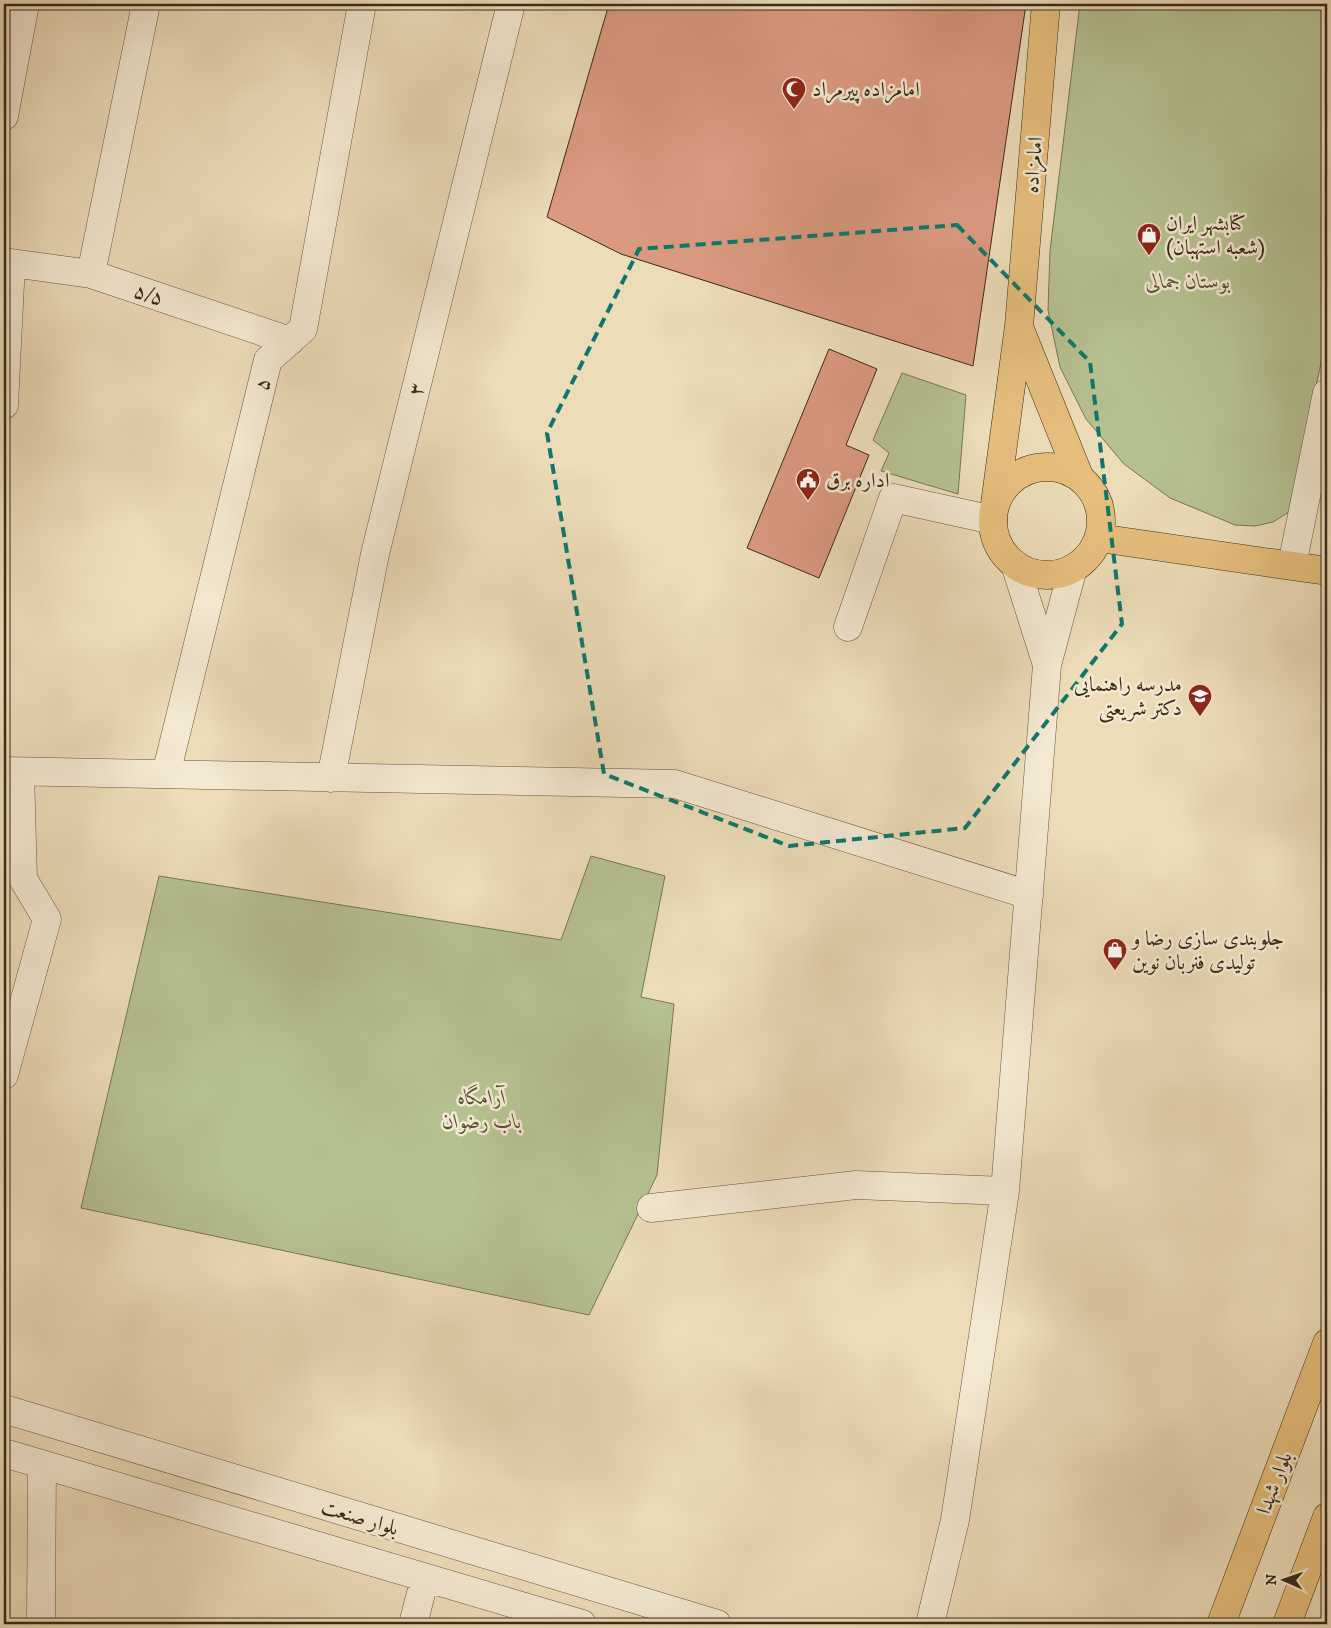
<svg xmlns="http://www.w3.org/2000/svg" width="1331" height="1628" viewBox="0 0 1331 1628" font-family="'IM FELL DW Pica',Amiri,serif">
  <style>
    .green { fill: #b6c190; stroke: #787654 }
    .building { fill: #db997f; stroke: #392b18 }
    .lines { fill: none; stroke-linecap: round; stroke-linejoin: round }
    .minor-casing { stroke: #665740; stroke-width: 29 }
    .major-casing { stroke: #392b18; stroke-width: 29 }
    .minor { stroke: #f3e8d1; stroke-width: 28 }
    .major { stroke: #e6be7c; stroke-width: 28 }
    .marked { fill: none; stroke: #0f766e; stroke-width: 4; stroke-dasharray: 10 6; stroke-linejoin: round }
    .labels { text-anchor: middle; stroke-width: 5; stroke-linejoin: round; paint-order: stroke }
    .poi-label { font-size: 21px; fill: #392b18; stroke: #f3e8d1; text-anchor: start }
    .street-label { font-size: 21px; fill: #392b18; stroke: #f3e8d1 }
    .park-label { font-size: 21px; font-style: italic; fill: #585036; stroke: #f3e8d1 }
  </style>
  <rect width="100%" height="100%" fill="#ecdcb8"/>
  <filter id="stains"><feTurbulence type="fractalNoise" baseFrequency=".004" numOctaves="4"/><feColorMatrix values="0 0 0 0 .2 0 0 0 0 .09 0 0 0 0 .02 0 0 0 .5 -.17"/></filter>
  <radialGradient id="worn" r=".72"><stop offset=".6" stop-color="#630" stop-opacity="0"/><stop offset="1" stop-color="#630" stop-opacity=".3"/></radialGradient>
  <path class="green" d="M 1080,4 L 1327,4 L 1327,335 L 1289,512 L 1273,522 L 1255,526 L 1235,525 L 1170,498 L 1124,464 L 1086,419 L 1060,367 L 1048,310 L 1050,251 Z
    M 902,373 L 966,395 L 958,494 L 881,471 L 889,453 L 873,440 Z
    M 591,856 L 665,876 L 641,997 L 674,1004 L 657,1175 L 589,1315 L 81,1208 L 159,876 L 561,940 Z"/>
  <path class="building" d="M 609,4 L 1026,4 L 973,366 L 621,254 L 547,217 Z
    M 829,349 L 877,369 L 846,445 L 869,455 L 819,578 L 747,548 Z"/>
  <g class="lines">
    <defs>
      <path id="minor" d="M 4,116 L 25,4
        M 4,262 L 91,274 L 290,341
        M 91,274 L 146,4
        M 4,405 L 11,263
        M 1015,564 L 1047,665
        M 1292,565 L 1327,393
        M 848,627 L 893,498 L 993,520
        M 4,771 L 675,784 L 1029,895
        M 166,774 L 268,360 L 303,329 L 362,4
        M 331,778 L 375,554 L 511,4
        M 4,1075 L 47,919 L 23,879 L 20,772
        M 651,1208 L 856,1185 L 1005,1191
        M 4,1409 L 717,1624
        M 4,1453 L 582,1624
        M 41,1624 L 42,1464
        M 413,1624 L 425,1578
        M 930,1624 L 955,1520 L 1005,1191 L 1047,665 L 1073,568"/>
      <path id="major" d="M 1019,327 L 1079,476
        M993 521a54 54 0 1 1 108 0a54 54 0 1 1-108 0Z
        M 995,504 L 1019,326 L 1046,4
        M 1099,538 L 1327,571
        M 1221,1624 L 1327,1343
        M 1287,1624 L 1327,1517"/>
    </defs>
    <use href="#minor" class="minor-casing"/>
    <use href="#major" class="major-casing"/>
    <use href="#minor" class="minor"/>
    <use href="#major" class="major"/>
  </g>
  <path class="marked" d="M 957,225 L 1090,362 L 1122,624 L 965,828 L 789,846 L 604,774 L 547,433 L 639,249 Z"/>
  <defs>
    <symbol id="mosque-pin" viewBox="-11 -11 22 30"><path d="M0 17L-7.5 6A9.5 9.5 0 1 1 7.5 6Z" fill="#8f2418" stroke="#f3e8d1"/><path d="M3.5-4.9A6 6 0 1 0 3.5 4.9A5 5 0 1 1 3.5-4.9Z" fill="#fff"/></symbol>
    <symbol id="shop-pin" viewBox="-11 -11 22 30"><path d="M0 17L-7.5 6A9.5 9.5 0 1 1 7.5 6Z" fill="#8f2418" stroke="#f3e8d1"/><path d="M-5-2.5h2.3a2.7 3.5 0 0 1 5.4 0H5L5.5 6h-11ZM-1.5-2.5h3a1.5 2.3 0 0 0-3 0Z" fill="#fff"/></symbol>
    <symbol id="civic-pin" viewBox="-11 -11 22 30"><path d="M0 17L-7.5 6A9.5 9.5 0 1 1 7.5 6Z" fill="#8f2418" stroke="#f3e8d1"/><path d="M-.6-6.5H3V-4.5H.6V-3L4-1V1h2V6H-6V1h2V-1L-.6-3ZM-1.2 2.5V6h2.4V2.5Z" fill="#fff"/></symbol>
    <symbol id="school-pin" viewBox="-11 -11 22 30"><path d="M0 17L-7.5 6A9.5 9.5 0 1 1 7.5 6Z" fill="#8f2418" stroke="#f3e8d1"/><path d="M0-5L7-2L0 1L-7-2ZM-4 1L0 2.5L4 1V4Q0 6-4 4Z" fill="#fff"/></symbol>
  </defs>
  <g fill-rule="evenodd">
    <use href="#mosque-pin" x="780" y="75" width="28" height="38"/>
    <use href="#shop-pin" x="1135" y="221" width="28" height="38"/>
    <use href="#civic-pin" x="794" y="466" width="28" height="38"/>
    <use href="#school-pin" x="1186" y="682" width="28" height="38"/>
    <use href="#shop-pin" x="1101" y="936" width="28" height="38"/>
  </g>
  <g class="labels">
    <g class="poi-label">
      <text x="812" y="96">امامزاده پیرمراد</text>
      <text x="1166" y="230">کتابشهر ایران<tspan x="1166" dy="24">(شعبه استهبان)</tspan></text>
      <text x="826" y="487">اداره برق</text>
      <text x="1182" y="691" text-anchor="end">مدرسه راهنمایی<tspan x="1182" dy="24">دکتر شریعتی</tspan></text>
      <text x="1132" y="945">جلوبندی سازی رضا و<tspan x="1132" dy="24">تولیدی فنربان نوین</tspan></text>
    </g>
    <g class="street-label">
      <text transform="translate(1033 165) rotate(-85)" y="7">امامزاده</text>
      <text transform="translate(149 294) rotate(18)" y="7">۵/۵</text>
      <text transform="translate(262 384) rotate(-76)" y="7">۵</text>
      <text transform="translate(416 389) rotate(-76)" y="7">۳</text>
      <text transform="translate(1274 1483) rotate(-69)" y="7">بلوار شهدا</text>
      <text transform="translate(360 1517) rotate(17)" y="7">بلوار صنعت</text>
    </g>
    <g class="park-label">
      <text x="1188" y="288">بوستان جمالی</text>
      <text x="482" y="1104">آرامگاه<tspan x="482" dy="24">باب رضوان</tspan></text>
    </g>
  </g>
  <rect width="1331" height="1628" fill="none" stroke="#ecdcb8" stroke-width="20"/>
  <rect x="5" y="5" width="1321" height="1618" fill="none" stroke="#392b18" stroke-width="2.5"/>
  <rect x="10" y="10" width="1311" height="1608" fill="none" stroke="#392b18"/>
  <g transform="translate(1284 1580) rotate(272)" stroke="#f3e8d1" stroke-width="4" paint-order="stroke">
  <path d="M0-4L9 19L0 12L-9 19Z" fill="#392b18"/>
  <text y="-8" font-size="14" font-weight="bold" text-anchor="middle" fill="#392b18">N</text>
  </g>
  <rect width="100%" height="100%" filter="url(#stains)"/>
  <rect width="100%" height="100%" fill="url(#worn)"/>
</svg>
